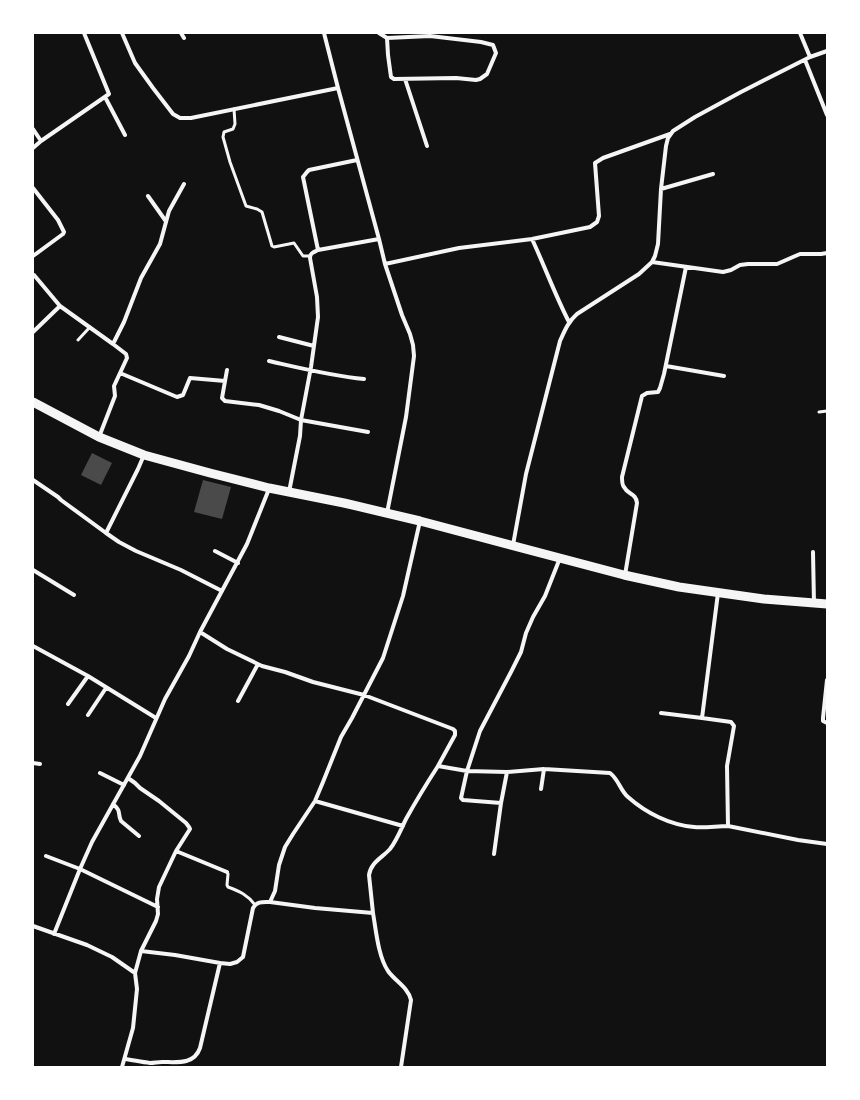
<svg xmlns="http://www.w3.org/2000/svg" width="860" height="1100" viewBox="0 0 860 1100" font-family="Mulish,sans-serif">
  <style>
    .building { fill: #4a4a4a }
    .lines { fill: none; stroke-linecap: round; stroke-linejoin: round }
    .service { stroke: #f5f5f5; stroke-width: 3 }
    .minor { stroke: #f5f5f5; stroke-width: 4 }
    .primary { stroke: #f5f5f5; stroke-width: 9 }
  </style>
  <rect width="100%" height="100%" fill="#111"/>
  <path class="building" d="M 92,453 L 112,463 L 101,485 L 81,475 Z
    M 203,480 L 231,487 L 222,519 L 194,512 Z"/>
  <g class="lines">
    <path class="service" d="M 234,109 L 235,124 L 233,129 L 224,132 L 223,137 L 230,162 L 246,206 L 257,209 L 262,212 L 272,246 L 274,247 L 294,243 L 303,256 L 310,256
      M 78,340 L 90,327
      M 819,412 L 827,411
      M 227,872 L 228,874 L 227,885 L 228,887 C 239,891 248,895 255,905"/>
    <path class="minor" d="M 122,33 L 135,63 L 153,88 L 173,114 L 180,118 L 191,118 L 338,88
      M 181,33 L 184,38
      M 324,33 L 338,88 L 379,239 L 385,264 L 402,315 L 410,334 L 413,345 L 414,356 L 406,417 L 387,513
      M 379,33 L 387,38 L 430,36 L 481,42 L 493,45 L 496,53 L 487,74 L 480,79 L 476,80 L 456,78 L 394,79 L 391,77 L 388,55 L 387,38
      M 800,33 L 810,57
      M 805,60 L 827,115
      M 405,79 L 427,146
      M 105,97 L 125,135
      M 33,129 L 41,141 L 33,148
      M 41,141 L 109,94 L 84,33
      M 33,188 L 58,220 L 64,232 L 63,234 L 33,256
      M 661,189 L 713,174
      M 148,196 L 165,220
      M 532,239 C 545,267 555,295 569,322
      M 318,250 L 379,239
      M 652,262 L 723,272 L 731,270 L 740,265 L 748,264 L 777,264 L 800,254 L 821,254 L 827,253
      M 385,264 L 459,248 L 532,239 L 590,227 L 597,222 L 599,216 L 595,163 L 603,158 L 670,134
      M 33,276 L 34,275 L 60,306 L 33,332
      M 60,306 L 113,344 L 124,322 L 141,278 L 160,244 L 169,211 L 184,184
      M 279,337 L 314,346
      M 269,361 C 300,368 332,376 364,379
      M 666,366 L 724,376
      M 227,370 L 222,398 L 225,401 L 259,405 L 279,411 L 301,420 L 368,432
      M 120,373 L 177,397 L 183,395 L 190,378 L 225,381
      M 99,437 L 115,396 L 114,386 L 127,358 L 126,354 L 113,344
      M 33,480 L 58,497 L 61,500 L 106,533 L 119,542 L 136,551 L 181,570 L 222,591
      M 289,492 L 300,436 L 301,420 L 311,367 L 318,317 L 317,297 L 310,258 C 310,253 314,252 318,250 L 303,177 L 307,172 L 309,170 L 357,160
      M 106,533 L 138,469 L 144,455
      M 513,545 L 526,474 L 560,341 C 565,330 568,322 577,314 L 639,274 L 652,262 L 655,256 L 658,244 L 661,189 L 666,146 L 668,138 L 673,131 L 695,117 L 741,92 L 810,57 L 827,51
      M 215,551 L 238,563
      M 813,552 L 814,604
      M 33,570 L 74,595
      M 625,575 L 637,503 C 636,493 628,495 624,487 C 622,485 622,480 622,477 L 642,396 L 647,393 L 658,392 L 660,388 L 664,374 L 686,267
      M 718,593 L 702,718 L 731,722 L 734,726 L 727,766 L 728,826 L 798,840 L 827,844
      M 200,632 L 227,649 L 262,666 L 285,672 L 313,682 L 364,695 L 453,729 L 455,731 L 455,735 L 438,766 L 467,771 L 507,772 L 544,769 L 541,789
      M 33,646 L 88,676 L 156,718
      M 827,680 L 823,718 L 823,721 L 827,723
      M 238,701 L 258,664
      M 68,704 L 88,676
      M 661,713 L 702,718
      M 88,715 L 106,688
      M 33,763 L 40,764
      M 544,769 L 610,773 C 619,780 620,790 628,797 C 646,813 670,825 694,827 C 705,828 717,826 728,826
      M 507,772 L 501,803 L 463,800 L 461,798 L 467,771 L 480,731 L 511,672 L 521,652 L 526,633 L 533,617 L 545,596 L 560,558
      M 100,773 L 124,785
      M 128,778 L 135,783 L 140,788 L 159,801 L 186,823 L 189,827 L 190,829 L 176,851 L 159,887 L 157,899 L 158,914 L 156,921 L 141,951
      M 315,801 L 403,826
      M 113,804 C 122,812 117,812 121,821 L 139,836
      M 176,851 L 227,872
      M 494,854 L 501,803
      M 46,856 L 80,869 L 158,907
      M 270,902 L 315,908 L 373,913 L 369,875 C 371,862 382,858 390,849 C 397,840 401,829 406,819 C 416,801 427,783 438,766
      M 373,913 C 376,930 378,956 388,971 C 395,981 408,987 411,1000 L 401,1067
      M 33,926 L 87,945 L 112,957 L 135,973 L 141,951 L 175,955 L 220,963 L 230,964 L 237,962 L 243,957 L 253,908 C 257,901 263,902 270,902 L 275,891 L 279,865 L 285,847 L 293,834 L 315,801 L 323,782 L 341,737 L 352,718 L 383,658 L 403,596 L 420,521
      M 54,934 L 80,869 L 92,842 L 140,756 L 165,699 L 189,656 L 200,632 L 247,544 L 269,489
      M 125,1059 C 133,1060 141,1062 150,1063 C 154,1063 158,1062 162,1062 C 177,1062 194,1065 200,1048 L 220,963
      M 122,1067 L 133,1028 L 137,989 L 135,973"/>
    <path class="primary" d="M 33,402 L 99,437 L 144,455 L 210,473 L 269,488 L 344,503 L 420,521 L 624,575 L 679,587 L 764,599 L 827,604"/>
  </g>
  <rect width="860" height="1100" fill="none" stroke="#ffffff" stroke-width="68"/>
</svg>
